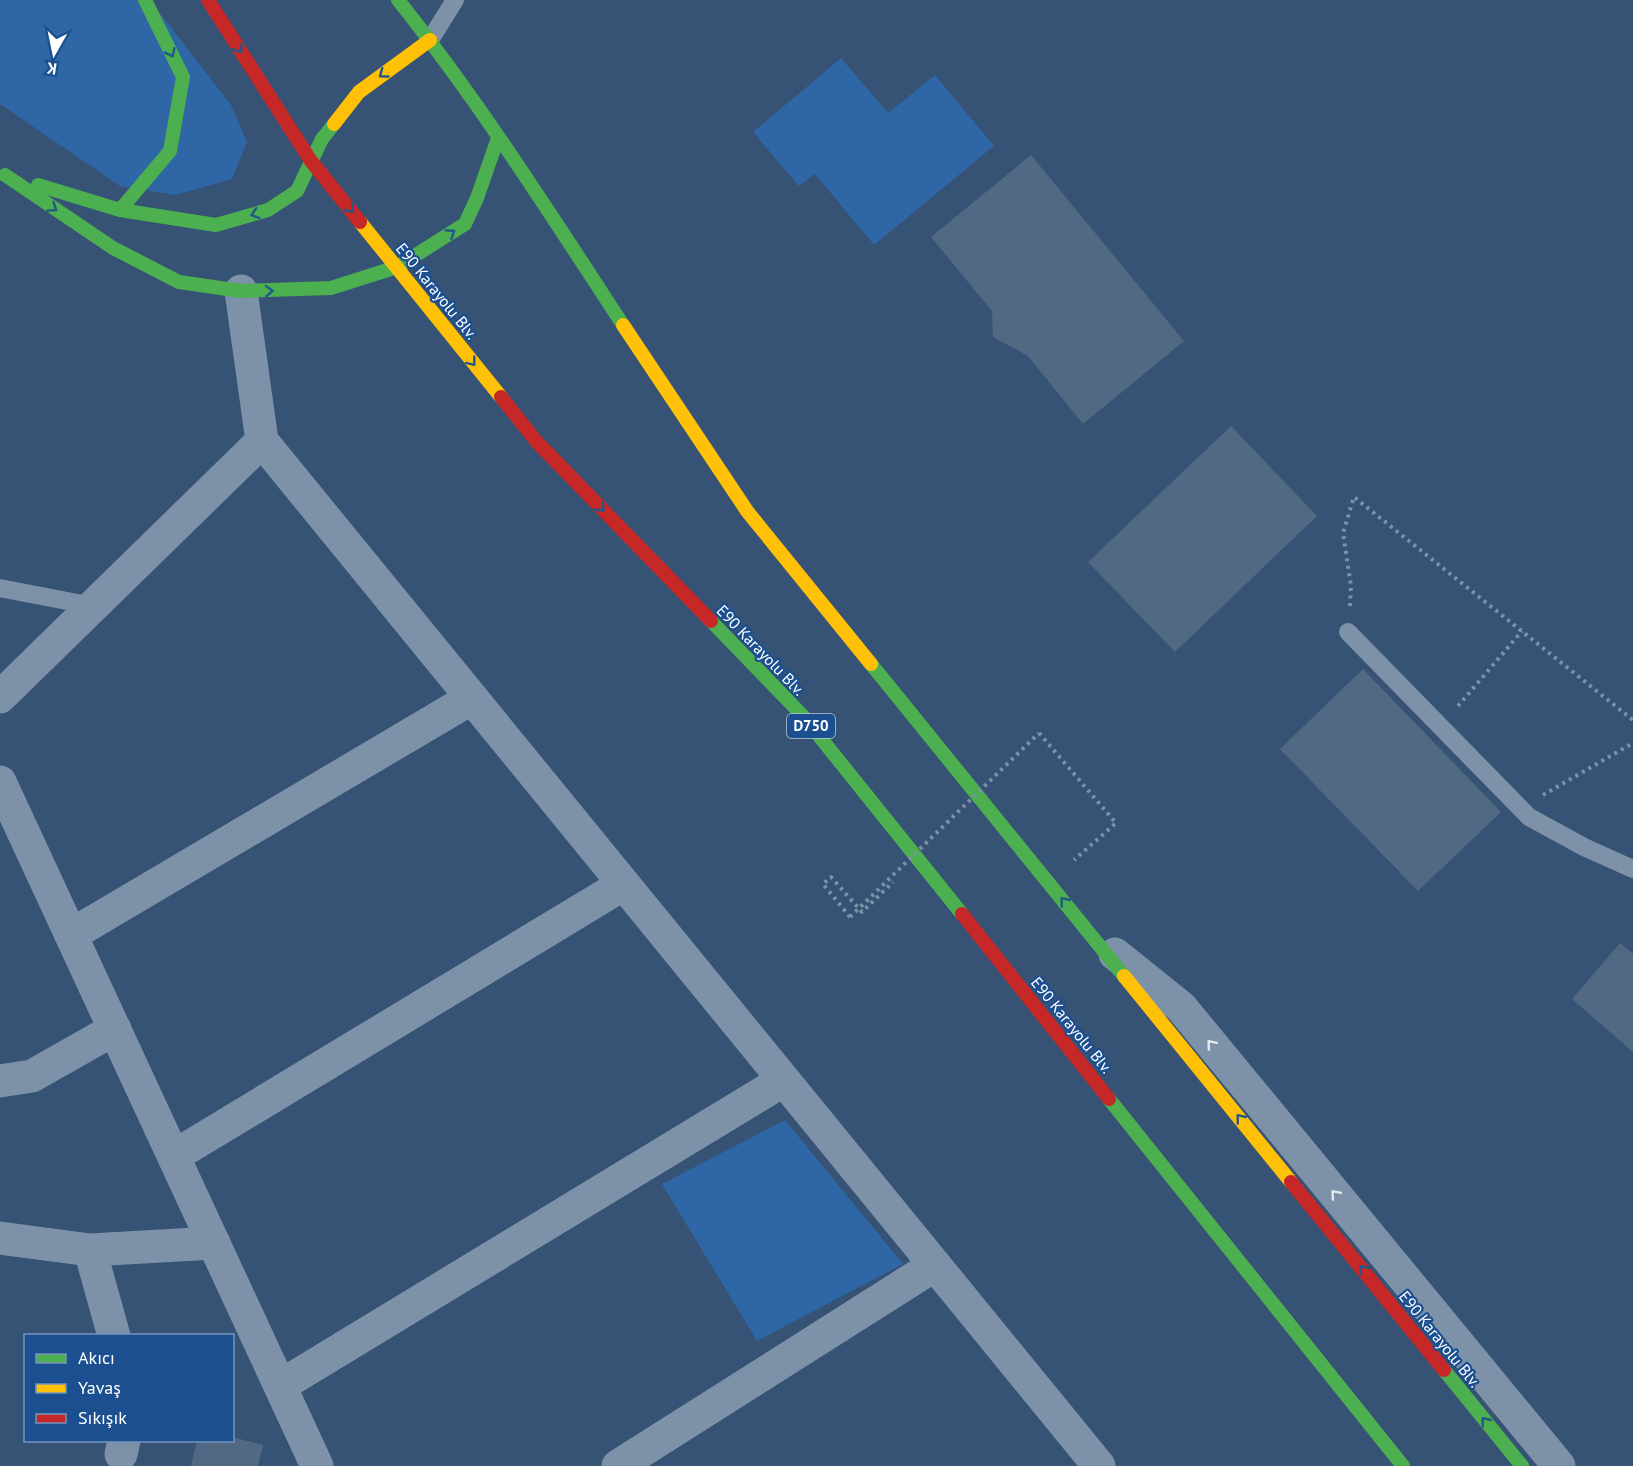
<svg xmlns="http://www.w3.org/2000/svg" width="1633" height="1466" viewBox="0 0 1633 1466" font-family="'PT Sans',sans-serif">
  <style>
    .green { fill: #2f66a5 }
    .building { fill: #526984 }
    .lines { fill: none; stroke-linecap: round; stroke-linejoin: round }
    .path { stroke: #7d92a8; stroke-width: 4; stroke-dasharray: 3 4.5; stroke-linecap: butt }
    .lane { stroke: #7d92a8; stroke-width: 18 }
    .street { stroke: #7d92a8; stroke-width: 33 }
    .fast { stroke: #4caf50; stroke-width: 14 }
    .slow { stroke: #ffc107; stroke-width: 14 }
    .jam { stroke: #c62828; stroke-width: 14 }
    .path-bridge { stroke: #7d92a8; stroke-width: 4; stroke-dasharray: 3 4.5; stroke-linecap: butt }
    .oneway { stroke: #205989 }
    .oneway2 { stroke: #e5e9ee }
    .labels { text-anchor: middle; stroke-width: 4.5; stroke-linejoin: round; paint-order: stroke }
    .shield { fill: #1b4f8f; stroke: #bbcadd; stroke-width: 1.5 }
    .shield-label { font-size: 15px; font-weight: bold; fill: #fff }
    .street-label { font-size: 16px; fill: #fff; stroke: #1b4f8f }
  </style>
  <rect width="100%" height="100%" fill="#365274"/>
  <path class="green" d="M 0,0 L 150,0 L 231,105 L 247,142 L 232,179 L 176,195 L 120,186 L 0,104 Z
    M 841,58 L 888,113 L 935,75 L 994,146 L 874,245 L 815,174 L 799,186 L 753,132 Z
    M 785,1120 L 903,1264 L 757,1341 L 662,1184 Z"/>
  <path class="building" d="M 1031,155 L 1184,341 L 1083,424 L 1028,356 L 993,337 L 992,311 L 931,237 Z
    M 1231,426 L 1317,516 L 1175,652 L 1088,562 Z
    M 1363,669 L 1501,812 L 1418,891 L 1280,749 Z
    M 1620,943 L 1633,954 L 1633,1052 L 1572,999 Z
    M 232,1437 L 263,1445 L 258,1466 L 191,1466 L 197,1440 L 232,1440 Z"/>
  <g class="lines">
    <path class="path" d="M 1350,606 L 1351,586 L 1343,533 L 1354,497 L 1633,720
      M 1458,706 L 1522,631
      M 1039,733 L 1116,823 L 1074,860
      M 1543,795 L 1633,743
      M 850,917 L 823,884 L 831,877 L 862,912 L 893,882"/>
    <path class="lane" d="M 430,40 L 455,0
      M 0,588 L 93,606
      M 1348,632 L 1529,817 L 1584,847 L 1633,869"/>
    <path class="street" d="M 241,291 L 262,441 L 1099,1466
      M 0,697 L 262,441
      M 0,782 L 317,1466
      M 71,935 L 472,698
      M 1115,954 L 1181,1007 L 1559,1466
      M 0,1081 L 32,1076 L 115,1029
      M 174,1156 L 624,884
      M 0,1238 L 90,1250 L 214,1243
      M 90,1250 L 114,1336
      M 280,1386 L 784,1080
      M 121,1454 L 124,1440
      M 618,1466 L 935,1265"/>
    <path class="fast" d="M 398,0 C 480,103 551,215 623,325
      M 5,175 L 113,248 L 179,282 L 241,291 L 331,288 L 397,267 L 465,224 L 477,198 L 498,138
      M 38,185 L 120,210 L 216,225 L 268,210 L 297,191 L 322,139 L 334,124
      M 120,210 L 170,151 L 183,77 L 145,0
      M 711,621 L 803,716 L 962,914
      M 871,664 L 1124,976
      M 1109,1099 L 1403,1466
      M 1444,1370 L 1522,1466"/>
    <path class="slow" d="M 334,124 L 359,92 L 430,40
      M 360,222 L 501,397
      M 623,325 L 747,511 L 871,664
      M 1124,976 L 1291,1182"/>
    <path class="jam" d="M 208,0 L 311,161 L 360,222
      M 501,397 L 536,441 L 711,621
      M 962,914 L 1109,1099
      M 1291,1182 L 1444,1370"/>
    <path class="path-bridge" d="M 850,917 L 1039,733"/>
  </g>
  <defs><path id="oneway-chevron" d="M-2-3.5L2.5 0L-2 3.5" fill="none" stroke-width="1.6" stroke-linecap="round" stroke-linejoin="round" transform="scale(1.5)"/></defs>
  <g class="oneway">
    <use href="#oneway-chevron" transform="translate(239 49) rotate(57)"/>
    <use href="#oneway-chevron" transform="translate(171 53) rotate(64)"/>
    <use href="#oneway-chevron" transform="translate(383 74) rotate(144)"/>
    <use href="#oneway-chevron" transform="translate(53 208) rotate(34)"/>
    <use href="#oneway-chevron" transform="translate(350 209) rotate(51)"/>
    <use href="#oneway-chevron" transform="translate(255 214) rotate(163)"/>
    <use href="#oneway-chevron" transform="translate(451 233) rotate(-33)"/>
    <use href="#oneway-chevron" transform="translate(269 291) rotate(-2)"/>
    <use href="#oneway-chevron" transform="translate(472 362) rotate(52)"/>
    <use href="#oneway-chevron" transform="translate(601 508) rotate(46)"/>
    <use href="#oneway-chevron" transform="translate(1064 901) rotate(-129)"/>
    <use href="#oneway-chevron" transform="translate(1240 1118) rotate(-129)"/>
    <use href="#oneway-chevron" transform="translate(1363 1269) rotate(-129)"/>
    <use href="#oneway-chevron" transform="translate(1485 1421) rotate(-129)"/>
  </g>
  <g class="oneway2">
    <use href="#oneway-chevron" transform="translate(1211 1044) rotate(-130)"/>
    <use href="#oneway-chevron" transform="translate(1335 1194) rotate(-130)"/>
  </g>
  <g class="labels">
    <rect class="shield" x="787" y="714" width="48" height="24" rx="4.5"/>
    <g class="shield-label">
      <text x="811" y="731">D750</text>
    </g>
    <g class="street-label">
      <text transform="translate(437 291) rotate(51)" y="6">E90 Karayolu Blv.</text>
      <text transform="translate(761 650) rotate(46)" y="6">E90 Karayolu Blv.</text>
      <text transform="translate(1072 1025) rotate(51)" y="6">E90 Karayolu Blv.</text>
      <text transform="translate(1440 1339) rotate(51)" y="6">E90 Karayolu Blv.</text>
    </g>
  </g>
  <rect x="24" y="1334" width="210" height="108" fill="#1b4f8f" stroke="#7695bc" stroke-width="1.5"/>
  <rect x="36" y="1354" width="30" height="9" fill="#4caf50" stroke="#7695bc" stroke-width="1.5"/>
  <text x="78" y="1364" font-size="18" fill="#ffffff">Akıcı</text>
  <rect x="36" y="1384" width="30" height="9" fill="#ffc107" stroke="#7695bc" stroke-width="1.5"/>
  <text x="78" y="1394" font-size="18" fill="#ffffff">Yavaş</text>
  <rect x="36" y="1414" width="30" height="9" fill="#c62828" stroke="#7695bc" stroke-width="1.5"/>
  <text x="78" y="1424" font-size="18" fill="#ffffff">Sıkışık</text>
  <g transform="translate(54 54) rotate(189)" stroke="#1b4f8f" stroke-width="4.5" paint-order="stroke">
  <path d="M0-4.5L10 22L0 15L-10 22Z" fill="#ffffff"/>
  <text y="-9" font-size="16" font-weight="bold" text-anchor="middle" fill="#ffffff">K</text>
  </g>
</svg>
